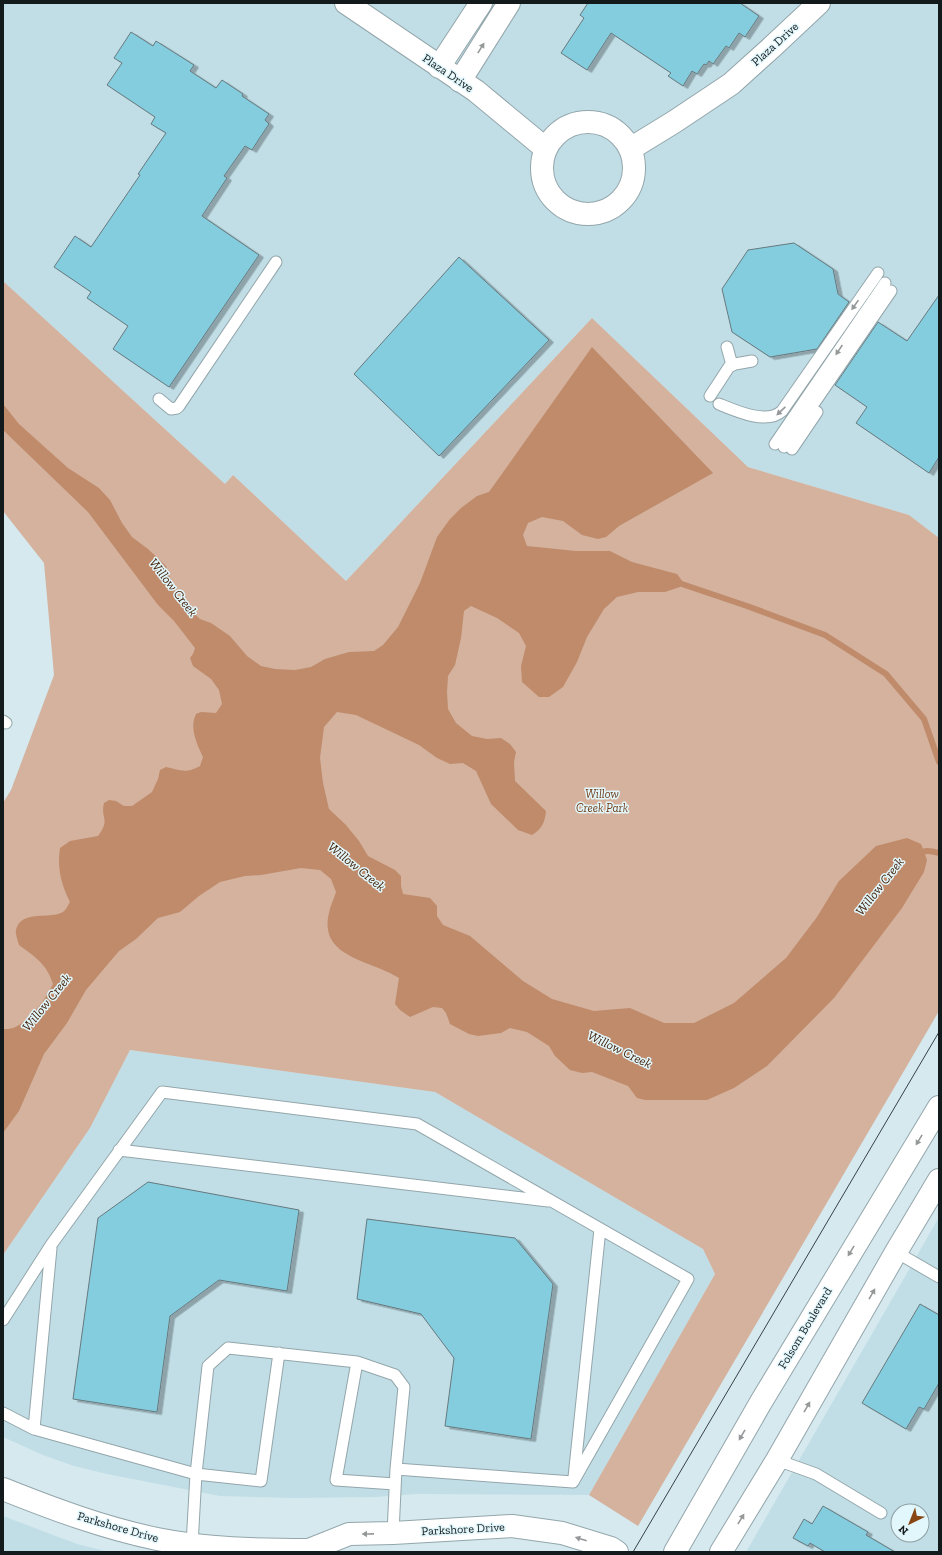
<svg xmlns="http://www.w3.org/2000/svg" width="942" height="1555" viewBox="0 0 942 1555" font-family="'Zilla Slab',serif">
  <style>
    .built { fill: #c1dee6; fill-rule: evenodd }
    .green { fill: #d4b29e }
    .water { fill: #bf8b6b }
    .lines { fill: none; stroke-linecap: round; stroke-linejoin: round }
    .stream { stroke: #bf8b6b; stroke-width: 6 }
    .building { fill: #83cddf; stroke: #67797e; filter: url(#shadow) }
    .lane-casing { stroke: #93a6ab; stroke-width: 13 }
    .street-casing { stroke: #93a6ab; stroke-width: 24 }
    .primary-casing { stroke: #93a6ab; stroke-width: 24 }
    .lane { stroke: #fff; stroke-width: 11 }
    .street { stroke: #fff; stroke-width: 22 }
    .primary { stroke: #fff; stroke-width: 22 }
    .tram { stroke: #384244; stroke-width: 1 }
    .oneway { fill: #959899 }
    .labels { text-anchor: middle; stroke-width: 3; stroke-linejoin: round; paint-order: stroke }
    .street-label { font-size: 12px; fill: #131a1c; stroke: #e2f7fc }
    .park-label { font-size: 12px; font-style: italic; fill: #6e3b17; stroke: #e2f7fc }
    .water-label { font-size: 13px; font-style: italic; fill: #442108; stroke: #e2f7fc }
  </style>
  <defs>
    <filter id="shadow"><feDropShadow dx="4.5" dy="2.5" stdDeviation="0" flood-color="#0004"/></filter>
  </defs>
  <rect width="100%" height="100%" fill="#d5e9ef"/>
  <path class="built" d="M 3,3 L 937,3 L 939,4 L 939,538 L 909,515 L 748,467 L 592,318 L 346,581 L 233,475 L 225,484 L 3,281 Z
    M 130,1050 L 435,1092 L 703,1249 L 715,1274 L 589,1495 L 416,1494 L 375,1497 L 294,1498 L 220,1496 L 107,1474 L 74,1466 L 43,1455 L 3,1437 L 3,1255 L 90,1128 Z
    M 939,1217 L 939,1552 L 746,1552 L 910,1268 ZM 898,1511 L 922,1511 L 922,1535 L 898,1535 Z
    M 3,1516 L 77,1544 L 109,1552 L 3,1552 Z"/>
  <path class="green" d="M 3,281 L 225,484 L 233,475 L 346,581 L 592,318 L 748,467 L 909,515 L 939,538 L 939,1011 L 638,1526 L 589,1495 L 715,1274 L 703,1249 L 435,1092 L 130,1050 L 90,1128 L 3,1255 L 3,803 L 11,790 L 54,675 L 44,563 L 3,511 Z"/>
  <path class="water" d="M 592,347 L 713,473 L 619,526 L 606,537 L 598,539 L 582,535 L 563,521 L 542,517 L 528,523 L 523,535 L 527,546 L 576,551 L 610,551 L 632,562 L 677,574 L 683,582 L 680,587 L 665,592 L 638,592 L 617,597 L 604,609 L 587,637 L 577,662 L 563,687 L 549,697 L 539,697 L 522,682 L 521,666 L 526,646 L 519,633 L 497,618 L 471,606 L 464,611 L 461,638 L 455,665 L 448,676 L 447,692 L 448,709 L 456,723 L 472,736 L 487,739 L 501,738 L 510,744 L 516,752 L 514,762 L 515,781 L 546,811 C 545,822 542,829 532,835 L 518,830 L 491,804 L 476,771 L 463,763 L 450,764 L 437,758 L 419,745 L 356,715 L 337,712 L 324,727 L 320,758 L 323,783 L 329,809 L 346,825 L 359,841 L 368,856 L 395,870 L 401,876 L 401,886 L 403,894 L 430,898 L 437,906 L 437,916 L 443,925 L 470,936 L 523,981 L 552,999 L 594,1011 L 630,1008 L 664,1023 L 694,1023 L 734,1003 L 786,958 L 817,917 L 839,881 L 876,846 L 907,838 L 921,844 L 927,860 L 924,872 L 902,908 L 834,998 L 767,1066 L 734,1088 L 707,1100 L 645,1100 L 637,1098 L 628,1086 L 592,1072 L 582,1073 L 570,1070 L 555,1056 L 549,1046 L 527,1032 L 510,1028 L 501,1033 L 478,1036 L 469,1034 L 450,1024 L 446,1013 L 442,1008 L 433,1007 L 410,1017 L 400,1010 L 395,1004 L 399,978 C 372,960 318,958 329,913 C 330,906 334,899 336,892 L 331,879 L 320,870 L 301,868 L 261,875 L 245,876 L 220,882 L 199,896 L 180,912 L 158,918 L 136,939 L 119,951 L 86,990 L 67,1023 L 44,1054 L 19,1111 L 3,1133 L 3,1029 C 6,1029 10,1029 13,1028 C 29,1022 46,999 53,984 C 47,964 35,957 19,945 C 18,941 15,934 16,930 C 21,909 49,920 63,912 C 66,910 68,905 70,902 C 61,884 57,868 60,848 L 70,841 L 98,836 C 111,818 100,820 104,803 L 109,800 L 116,801 L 124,806 L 132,806 L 152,792 L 158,779 L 160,770 L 166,767 C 181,770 185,774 200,766 L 203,757 C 197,744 189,728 196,714 L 201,712 L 216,713 L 222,704 L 219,690 L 211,679 L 193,666 L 190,658 L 193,654 L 195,648 L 174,621 L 158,605 L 88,512 L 3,430 L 3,404 L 19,424 L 68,468 L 99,488 L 110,500 L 122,523 L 132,537 L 148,549 L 166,566 L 177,597 L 200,619 L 211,623 L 230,636 L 247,656 L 261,666 L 275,669 L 295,670 L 311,667 L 325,659 L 349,652 L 374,651 L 383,645 L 398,627 L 420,583 L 437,537 L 450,519 L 461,508 L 477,496 L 489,492 Z"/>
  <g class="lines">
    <path class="stream" d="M 676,582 L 747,606 L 825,635 L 886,674 L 924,719 L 939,762
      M 918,855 C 924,849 931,851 939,853"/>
  </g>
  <path class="building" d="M 588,3 L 740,3 L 759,16 L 745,37 L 739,33 L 729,48 L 726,46 L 713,64 L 709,61 L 706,65 L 704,64 L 697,74 L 692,71 L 683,86 L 668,76 L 671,73 L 611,33 L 587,70 L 561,53 L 584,18 L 580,15 Z
    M 131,32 L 153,46 L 156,41 L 194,65 L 190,71 L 216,88 L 222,80 L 243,94 L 242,96 L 269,114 L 265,120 L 269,124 L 259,139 L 252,150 L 245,146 L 224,176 L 227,178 L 202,216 L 259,255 L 169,387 L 113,349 L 128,326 L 87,298 L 91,292 L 54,267 L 75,236 L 91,247 L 140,175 L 138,174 L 166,133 L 151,124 L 155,117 L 107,85 L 122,63 L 114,58 Z
    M 794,243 L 833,269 L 838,294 L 849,302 L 817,349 L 770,357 L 732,332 L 722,289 L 748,250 Z
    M 459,257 L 549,340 L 439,456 L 354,374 Z
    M 939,295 L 939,457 L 929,473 L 856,423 L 867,407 L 835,385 L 878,322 L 907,341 Z
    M 148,1182 L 299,1210 L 287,1291 L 219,1280 L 170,1316 L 157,1412 L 73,1399 L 98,1218 Z
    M 367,1219 L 515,1238 L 553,1284 L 531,1439 L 445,1426 L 454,1358 L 421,1314 L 357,1299 Z
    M 920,1304 L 939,1315 L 939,1383 L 924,1409 L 919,1407 L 906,1429 L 862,1403 Z
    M 823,1506 L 868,1532 L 866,1535 L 895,1552 L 825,1552 L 810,1543 L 808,1546 L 793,1538 L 804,1519 L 812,1524 Z"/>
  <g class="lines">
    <defs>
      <path id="lane" d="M 727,347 L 732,365
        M 710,396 L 729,367 L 735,364 L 752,361
        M 159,399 L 171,409 L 177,408 L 179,406 L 276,262
        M 719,404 C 736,411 767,425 782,411 L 878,273
        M 775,444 L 885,283
        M 784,447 L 891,291
        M 792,449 L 817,412
        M 3,721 L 6,723
        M 119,1150 L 548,1201
        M 896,1252 L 939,1277
        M 3,1320 L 51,1245 L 162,1092 L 417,1124 L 688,1279 L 573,1482 L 396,1469
        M 3,1413 L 34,1429 L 51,1248
        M 34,1429 L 196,1474 L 261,1481 L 279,1353
        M 777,1460 L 816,1474 L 881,1513
        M 574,1477 L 600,1229
        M 393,1533 L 396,1469 L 404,1387 L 395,1375 L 357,1362 L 336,1480 L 395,1484
        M 192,1545 L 196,1474 L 208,1366 L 228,1348 L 357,1362"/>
      <path id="street" d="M 346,3 L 476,91 L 546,149
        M 439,67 L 481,3
        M 460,81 L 509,3
        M542 168a46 46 0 1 1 92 0a46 46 0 1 1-92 0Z
        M 630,149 L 674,122 L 731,84 L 772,47 L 819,3
        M 3,1489 C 53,1509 104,1528 157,1539 C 206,1549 258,1550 309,1550 L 315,1552
        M 309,1550 L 349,1534 L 393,1533 L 512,1526 L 562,1533 L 611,1548 L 617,1552"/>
      <path id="primary" d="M 675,1552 L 761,1402 L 939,1107
        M 721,1552 L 777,1460 L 896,1252 L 939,1180"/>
    </defs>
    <use href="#lane" class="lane-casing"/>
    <use href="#street" class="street-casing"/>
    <use href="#primary" class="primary-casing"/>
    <use href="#lane" class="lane"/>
    <use href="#street" class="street"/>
    <use href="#primary" class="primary"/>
    <path class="tram" d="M 633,1552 L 939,1032"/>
  </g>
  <defs><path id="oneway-solid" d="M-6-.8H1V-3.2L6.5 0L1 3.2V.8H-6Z"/></defs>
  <g class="oneway">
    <use href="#oneway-solid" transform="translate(481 48) rotate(-58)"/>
    <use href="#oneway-solid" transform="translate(855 305) rotate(125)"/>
    <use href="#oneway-solid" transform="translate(839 350) rotate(124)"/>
    <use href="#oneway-solid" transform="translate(781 411) rotate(137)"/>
    <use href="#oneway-solid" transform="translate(919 1140) rotate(121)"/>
    <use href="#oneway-solid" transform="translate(851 1251) rotate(121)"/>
    <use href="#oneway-solid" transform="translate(872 1294) rotate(-60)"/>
    <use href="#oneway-solid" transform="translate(807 1407) rotate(-60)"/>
    <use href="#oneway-solid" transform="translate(742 1435) rotate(120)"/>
    <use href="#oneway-solid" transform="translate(741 1519) rotate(-59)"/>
    <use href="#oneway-solid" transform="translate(368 1534) rotate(179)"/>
    <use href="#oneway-solid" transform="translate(581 1539) rotate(-162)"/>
  </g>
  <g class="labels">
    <g class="street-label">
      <text transform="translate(775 44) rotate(-42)" y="4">Plaza Drive</text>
      <text transform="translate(448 73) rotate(34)" y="4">Plaza Drive</text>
      <text transform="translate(805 1328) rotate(-59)" y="4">Folsom Boulevard</text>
      <text transform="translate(118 1527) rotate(16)" y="4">Parkshore Drive</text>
      <text transform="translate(463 1529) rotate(-3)" y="4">Parkshore Drive</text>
    </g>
    <g class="park-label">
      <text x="602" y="798">Willow<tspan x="602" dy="14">Creek Park</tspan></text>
    </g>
    <g class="water-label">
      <text transform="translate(174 587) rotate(52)" y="5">Willow Creek</text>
      <text transform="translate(357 866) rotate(39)" y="5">Willow Creek</text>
      <text transform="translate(879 886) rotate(-52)" y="5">Willow Creek</text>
      <text transform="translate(46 1002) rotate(-51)" y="5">Willow Creek</text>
      <text transform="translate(620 1049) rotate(26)" y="5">Willow Creek</text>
    </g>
  </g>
  <rect width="942" height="1555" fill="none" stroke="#131a1c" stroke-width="8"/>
  <g transform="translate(910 1523) rotate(223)"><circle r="19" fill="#e2f7fc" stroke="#8f9fa2"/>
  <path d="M0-3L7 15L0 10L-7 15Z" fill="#884614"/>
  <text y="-6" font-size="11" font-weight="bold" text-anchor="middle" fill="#131a1c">N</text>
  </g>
</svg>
